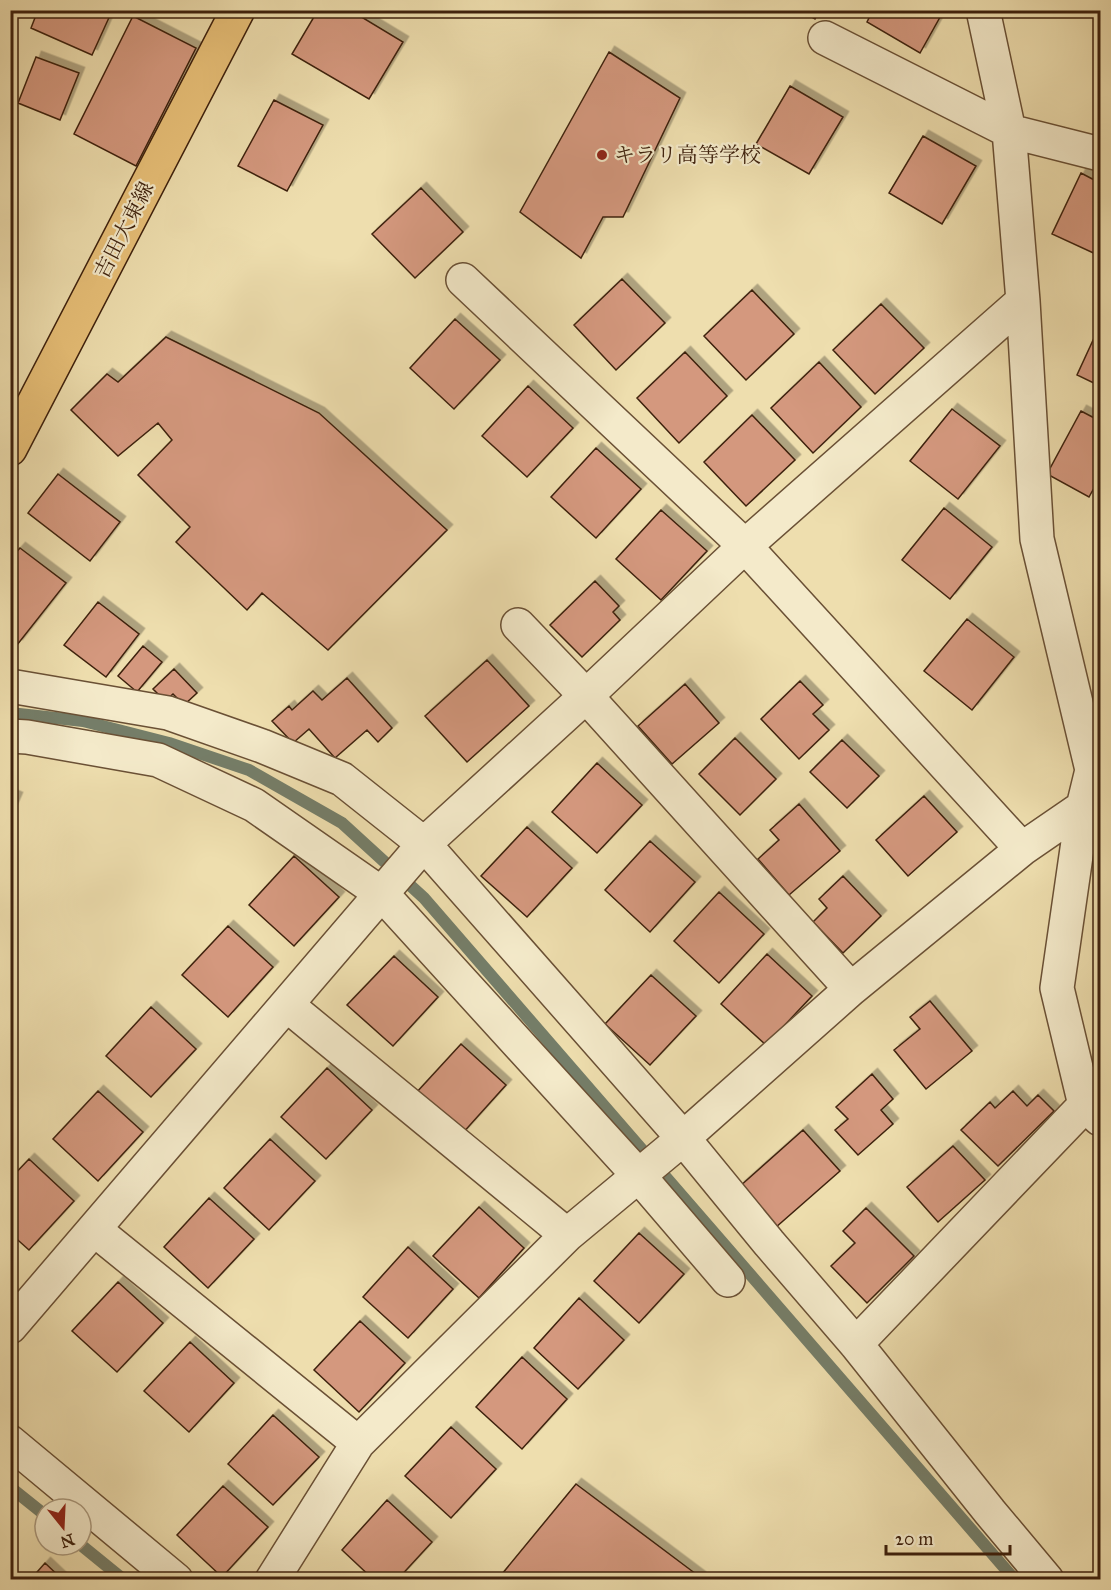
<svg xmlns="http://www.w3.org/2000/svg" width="1111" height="1590" viewBox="0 0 1111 1590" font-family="'IM FELL Great Primer','Noto Serif JP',serif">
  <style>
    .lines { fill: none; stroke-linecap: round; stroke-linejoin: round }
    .stream { stroke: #757e69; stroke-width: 12 }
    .building { fill: #d4987e; stroke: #3e210d; stroke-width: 1.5; filter: url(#shadow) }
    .minor-casing { stroke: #6a5035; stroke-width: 36 }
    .major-casing { stroke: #3e210d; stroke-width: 36 }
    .minor { stroke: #f4eaca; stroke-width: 33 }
    .major { stroke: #e7bf77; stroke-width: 33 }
    .poi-dot { fill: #8f2418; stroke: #f4eaca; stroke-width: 2 }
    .labels { text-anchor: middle; stroke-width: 4.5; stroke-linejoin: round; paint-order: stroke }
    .poi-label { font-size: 21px; fill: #3e210d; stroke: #f4eaca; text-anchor: start }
    .street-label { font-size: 21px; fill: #3e210d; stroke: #f4eaca }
  </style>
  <defs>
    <filter id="shadow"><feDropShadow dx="5.5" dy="-5.5" stdDeviation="0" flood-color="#0004"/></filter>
  </defs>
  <rect width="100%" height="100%" fill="#eedeae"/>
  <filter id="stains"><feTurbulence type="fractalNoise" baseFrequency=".00333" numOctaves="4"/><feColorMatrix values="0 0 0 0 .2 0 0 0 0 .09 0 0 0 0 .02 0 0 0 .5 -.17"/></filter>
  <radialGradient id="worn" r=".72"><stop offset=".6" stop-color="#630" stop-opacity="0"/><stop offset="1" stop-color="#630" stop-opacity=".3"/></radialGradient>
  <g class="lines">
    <path class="stream" d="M 10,713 L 83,721 L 169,743 L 249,770 L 342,823 L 424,898 L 1015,1580
      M 10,1487 L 45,1515
      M 81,1545 L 124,1580"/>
  </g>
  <path class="building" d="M 38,10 L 111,10 L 112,11 L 92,55 L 31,28 Z
    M 318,10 L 350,10 L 403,42 L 369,99 L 292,54 Z
    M 800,10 L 820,10 L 815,19 Z
    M 873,10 L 944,10 L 920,53 L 867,22 Z
    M 133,16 L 196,48 L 136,166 L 74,134 Z
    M 609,52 L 680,98 L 623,217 L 603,217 L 581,258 L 520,212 Z
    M 36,57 L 79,73 L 60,120 L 18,103 Z
    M 790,86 L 843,117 L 809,174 L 756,144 Z
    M 274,100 L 323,125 L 287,191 L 238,166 Z
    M 923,136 L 976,166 L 942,224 L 889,193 Z
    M 1081,173 L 1100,183 L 1100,256 L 1052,234 Z
    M 421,188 L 463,232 L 415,278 L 372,234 Z
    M 622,279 L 665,323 L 616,370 L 574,325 Z
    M 752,290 L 794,334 L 746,380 L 704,336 Z
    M 881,304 L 924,348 L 875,394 L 833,350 Z
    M 455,319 L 500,360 L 454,409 L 410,368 Z
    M 1100,325 L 1100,386 L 1077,375 Z
    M 166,337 L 319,413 L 447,530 L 328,650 L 262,593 L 247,610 L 176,542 L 190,527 L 138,475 L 172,440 L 158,423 L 118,456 L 71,410 L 107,374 L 118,382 Z
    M 685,352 L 727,396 L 679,443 L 637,398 Z
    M 819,362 L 861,407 L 813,453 L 771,408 Z
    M 528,386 L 573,428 L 527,477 L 482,436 Z
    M 952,409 L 1000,446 L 958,499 L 910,461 Z
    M 1081,411 L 1100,421 L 1100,477 L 1089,497 L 1047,474 Z
    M 752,415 L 795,460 L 746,506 L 704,462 Z
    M 596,448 L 641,489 L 596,538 L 551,497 Z
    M 58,474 L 120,522 L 90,561 L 28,513 Z
    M 944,508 L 992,547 L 950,599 L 902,560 Z
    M 661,510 L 707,551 L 661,600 L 616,559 Z
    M 20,548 L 66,583 L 17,645 L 10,640 L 10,559 Z
    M 595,581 L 619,606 L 613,612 L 620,620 L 582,657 L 550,625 Z
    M 98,602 L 139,634 L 106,677 L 64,645 Z
    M 967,619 L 1014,657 L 972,710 L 924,671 Z
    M 143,646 L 162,662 L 137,692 L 118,676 Z
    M 487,660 L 529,706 L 467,762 L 425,716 Z
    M 174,669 L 197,693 L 184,705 L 173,694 L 165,701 L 153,689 Z
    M 347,678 L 392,728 L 378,742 L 367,730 L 335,758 L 309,729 L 293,743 L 272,721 L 289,706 L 292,710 L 313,691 L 322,700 Z
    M 800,681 L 823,705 L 813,714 L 829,730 L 799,759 L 761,719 Z
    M 685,684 L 719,723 L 672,764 L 638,726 Z
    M 735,738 L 776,779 L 740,815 L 699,774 Z
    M 842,740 L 879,776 L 847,808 L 810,772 Z
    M 597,763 L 642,805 L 597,853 L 552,812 Z
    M 10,795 L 17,798 L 10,814 Z
    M 924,796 L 957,832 L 908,876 L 876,840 Z
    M 799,804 L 840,851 L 789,895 L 758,859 L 779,840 L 770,830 Z
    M 527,827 L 572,868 L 527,917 L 481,876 Z
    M 650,841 L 695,882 L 650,932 L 605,890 Z
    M 294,856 L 339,897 L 294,946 L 249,905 Z
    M 843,876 L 881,916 L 843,953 L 813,922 L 827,908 L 819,899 Z
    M 719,892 L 764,934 L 719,983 L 674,941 Z
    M 228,926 L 273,967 L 228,1017 L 182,975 Z
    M 767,954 L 812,996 L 766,1045 L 721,1004 Z
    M 394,956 L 438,997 L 393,1046 L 347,1005 Z
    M 651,975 L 696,1016 L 650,1065 L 605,1024 Z
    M 930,1001 L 972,1051 L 926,1089 L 894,1050 L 920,1029 L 910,1017 Z
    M 151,1007 L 196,1049 L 151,1097 L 106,1056 Z
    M 461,1044 L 506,1085 L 461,1135 L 416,1093 Z
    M 327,1068 L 372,1110 L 326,1159 L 281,1117 Z
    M 872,1074 L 893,1099 L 881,1110 L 893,1124 L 858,1155 L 835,1130 L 848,1119 L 836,1107 Z
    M 98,1091 L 143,1132 L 98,1181 L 53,1139 Z
    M 1013,1091 L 1027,1106 L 1038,1095 L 1054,1111 L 998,1166 L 961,1130 L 990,1102 L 995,1108 Z
    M 803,1130 L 840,1171 L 775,1228 L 739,1187 Z
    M 270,1139 L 315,1181 L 269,1230 L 224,1188 Z
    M 953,1146 L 985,1180 L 938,1222 L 907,1187 Z
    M 29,1159 L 74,1201 L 29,1250 L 10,1233 L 10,1179 Z
    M 209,1198 L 254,1239 L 208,1288 L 164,1247 Z
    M 479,1207 L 524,1248 L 479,1298 L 433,1256 Z
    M 866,1208 L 914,1256 L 867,1303 L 831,1266 L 855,1243 L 843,1231 Z
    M 639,1233 L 684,1274 L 639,1323 L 594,1281 Z
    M 408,1247 L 453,1289 L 408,1338 L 363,1297 Z
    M 118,1282 L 163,1323 L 117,1372 L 72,1331 Z
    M 579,1298 L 624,1340 L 578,1389 L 534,1348 Z
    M 360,1321 L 405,1363 L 359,1412 L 314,1370 Z
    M 190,1342 L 234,1383 L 189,1432 L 144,1391 Z
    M 522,1357 L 567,1399 L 522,1449 L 476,1407 Z
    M 273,1415 L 319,1457 L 273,1505 L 228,1464 Z
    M 451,1427 L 496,1469 L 451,1518 L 405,1476 Z
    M 576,1484 L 700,1577 L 700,1580 L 497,1580 Z
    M 223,1486 L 268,1527 L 222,1577 L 177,1535 Z
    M 387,1500 L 432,1542 L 397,1580 L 374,1580 L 342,1550 Z
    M 45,1563 L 63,1580 L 30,1580 Z"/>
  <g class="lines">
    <defs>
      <path id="minor" d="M 983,10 L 1009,131 L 1023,301 L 1037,539 L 1092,770 L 1083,807 L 1057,988 L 1085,1105 L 1100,1119
        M 825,38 L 1009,131 L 1100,154
        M 463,280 L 745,546 L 1022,849
        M 518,625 L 586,696 L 851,989
        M 10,686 L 168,713 L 262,746 L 342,779 L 424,844 L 683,1138 L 769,1243 L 856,1344 L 990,1512 L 1047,1580
        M 10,736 L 27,737 L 158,760 L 254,805 L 382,894 L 638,1175 L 728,1280
        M 287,1005 L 567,1235
        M 95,1230 L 358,1443
        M 10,1327 L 424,844 L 586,696 L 745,546 L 1023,301
        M 856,1344 L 1085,1105
        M 10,1442 L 176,1580
        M 272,1580 L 358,1443 L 567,1235 L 673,1147 L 851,989 L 1022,849 L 1083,807"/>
      <path id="major" d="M 10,449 L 238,10"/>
    </defs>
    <use href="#minor" class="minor-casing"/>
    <use href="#major" class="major-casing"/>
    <use href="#minor" class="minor"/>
    <use href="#major" class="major"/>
  </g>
  <circle class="poi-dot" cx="602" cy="155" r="6"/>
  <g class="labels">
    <g class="poi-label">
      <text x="614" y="162">キラリ高等学校</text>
    </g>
    <g class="street-label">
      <text transform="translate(124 230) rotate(-63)" y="7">吉田大東線</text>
    </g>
  </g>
  <rect width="1111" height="1590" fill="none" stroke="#eedeae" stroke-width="36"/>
  <rect x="12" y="12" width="1087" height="1566" fill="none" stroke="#3e210d" stroke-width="3"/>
  <rect x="18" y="18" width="1075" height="1554" fill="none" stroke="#3e210d" stroke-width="1.5"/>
  <g transform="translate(63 1527) rotate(162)"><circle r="28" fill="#f4eaca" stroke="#ab9a7e" stroke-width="1.5"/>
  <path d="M0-4.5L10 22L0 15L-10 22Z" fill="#8f2418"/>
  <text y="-9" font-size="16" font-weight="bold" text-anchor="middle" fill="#3e210d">N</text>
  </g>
  <path d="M886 1545v9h124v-9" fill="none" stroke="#3e210d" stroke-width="3"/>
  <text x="895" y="1545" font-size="18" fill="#3e210d" stroke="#f4eaca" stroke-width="4.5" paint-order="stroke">20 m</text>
  <rect width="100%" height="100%" filter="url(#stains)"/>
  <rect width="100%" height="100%" fill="url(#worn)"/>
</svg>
